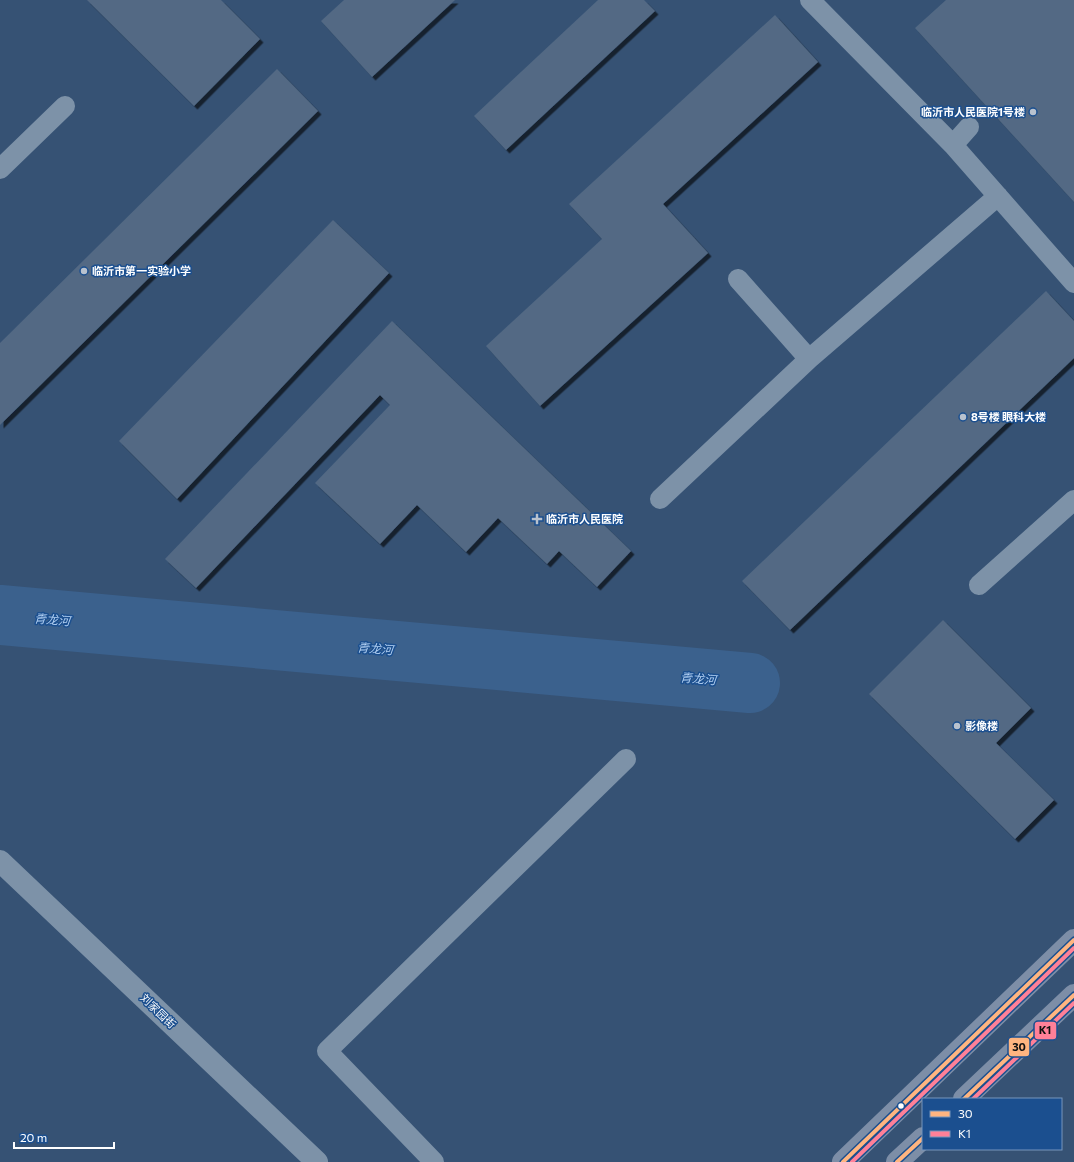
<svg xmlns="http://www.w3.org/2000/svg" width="1074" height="1162" viewBox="0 0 1074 1162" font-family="Commissioner,'Noto Sans SC',sans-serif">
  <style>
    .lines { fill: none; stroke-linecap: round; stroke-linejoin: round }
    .river { stroke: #3b618d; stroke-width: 60 }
    .building { fill: #526984; filter: url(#shadow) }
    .lane { stroke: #7d92a8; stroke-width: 20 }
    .street { stroke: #7d92a8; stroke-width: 22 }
    .primary { stroke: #7d8ea7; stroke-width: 22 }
    .bus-1-casing { stroke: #1b4f8f; stroke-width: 7 }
    .bus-2-casing { stroke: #1b4f8f; stroke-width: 7 }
    .bus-1 { stroke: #ffb580; stroke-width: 4 }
    .bus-2 { stroke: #ff8098; stroke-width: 4 }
    .poi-dot { fill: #b9c2ce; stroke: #1b4f8f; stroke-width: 1.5 }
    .bus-dot { fill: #fff; stroke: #1b4f8f; stroke-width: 1.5 }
    .labels { text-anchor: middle; stroke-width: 3; stroke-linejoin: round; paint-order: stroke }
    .poi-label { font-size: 11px; font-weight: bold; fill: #fff; stroke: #1b4f8f; text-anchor: start }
    .street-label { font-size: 11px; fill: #fff; stroke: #1b4f8f }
    .water-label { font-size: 12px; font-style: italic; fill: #b5d3f5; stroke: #1b4f8f }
    .line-badge { stroke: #1b4f8f; stroke-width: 1.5 }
    .pale-badge-label { font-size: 11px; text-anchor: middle; font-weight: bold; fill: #111 }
  </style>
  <defs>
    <filter id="shadow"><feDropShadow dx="3.5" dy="3.5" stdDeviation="0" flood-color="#0009"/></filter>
  </defs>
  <rect width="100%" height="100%" fill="#365274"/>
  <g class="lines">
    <path class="river" d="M 0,615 L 750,683"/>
  </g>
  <path class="building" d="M 87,0 L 221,0 L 260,39 L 194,106 Z
    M 344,0 L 455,0 L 372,77 L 321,21 Z
    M 598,0 L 644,0 L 655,11 L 506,150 L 474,116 Z
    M 946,0 L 1074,0 L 1074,202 L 915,28 Z
    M 775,15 L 818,62 L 663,204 L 708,253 L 540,406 L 486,346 L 602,239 L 569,204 Z
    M 277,69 L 318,111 L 0,425 L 0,343 Z
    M 333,220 L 389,273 L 177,499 L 119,441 Z
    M 1046,291 L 1074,321 L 1074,358 L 790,630 L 742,581 Z
    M 392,321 L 631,551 L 597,587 L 559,551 L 547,564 L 498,518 L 466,552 L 417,505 L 380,544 L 315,483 L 390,405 L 380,395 L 196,588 L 165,559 Z
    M 943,620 L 1031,708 L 996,743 L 1054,800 L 1015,839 L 869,694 Z"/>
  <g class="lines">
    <path class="lane" d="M 810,0 L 953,145 L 1074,283
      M 953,145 L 969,127
      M 0,169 L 65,106
      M 738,279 L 809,359
      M 660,499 L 809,359 L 998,196
      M 979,585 L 1074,500
      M 434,1162 L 327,1051 L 626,759"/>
    <path class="street" d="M 0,861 L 317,1162"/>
    <path class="primary" d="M 964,1099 L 1074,995
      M 843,1162 L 1074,940
      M 897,1162 L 923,1138"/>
    <defs>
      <path id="bus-1" d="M 964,1099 L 1074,995
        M 843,1162 L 1074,940
        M 897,1162 L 923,1138"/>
      <path id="bus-2" d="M 973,1099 L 1074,1003
        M 852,1162 L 1074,948"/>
    </defs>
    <use href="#bus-1" class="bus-1-casing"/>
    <use href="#bus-2" class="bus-2-casing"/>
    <use href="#bus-1" class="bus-1"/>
    <use href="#bus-2" class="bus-2"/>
  </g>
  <g class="poi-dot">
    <circle cx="1033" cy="112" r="4"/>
    <circle cx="84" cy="271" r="4"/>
    <circle cx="963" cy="417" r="4"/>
    <path d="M535 513h4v4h4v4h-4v4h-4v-4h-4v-4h4z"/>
    <circle cx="957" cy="726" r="4"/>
  </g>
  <circle class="bus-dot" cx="901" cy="1106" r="3.5"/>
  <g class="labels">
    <g class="poi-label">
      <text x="1025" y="116" text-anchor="end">临沂市人民医院1号楼</text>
      <text x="92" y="275">临沂市第一实验小学</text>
      <text x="971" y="421">8号楼 眼科大楼</text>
      <text x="546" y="523">临沂市人民医院</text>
      <text x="965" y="730">影像楼</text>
    </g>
    <g class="street-label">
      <text transform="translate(158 1011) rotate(44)" y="4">刘家园街</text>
    </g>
    <g class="water-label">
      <text transform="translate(52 620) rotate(5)" y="4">青龙河</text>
      <text transform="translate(375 649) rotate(5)" y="4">青龙河</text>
      <text transform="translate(698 679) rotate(5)" y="4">青龙河</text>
    </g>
  </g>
  <g class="line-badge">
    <rect x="1034" y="1021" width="23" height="19" rx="4" fill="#ff8098"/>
    <rect x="1008" y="1037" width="22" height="20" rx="4" fill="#ffb580"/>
  </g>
  <g class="pale-badge-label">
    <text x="1045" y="1034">K1</text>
    <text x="1019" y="1051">30</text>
  </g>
  <rect x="922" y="1098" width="140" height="52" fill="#1b4f8f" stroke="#7695bc"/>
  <rect x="930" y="1111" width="20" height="6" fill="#ffb580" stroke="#7695bc"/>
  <text x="958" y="1118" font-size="12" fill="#ffffff">30</text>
  <rect x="930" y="1131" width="20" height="6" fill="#ff8098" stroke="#7695bc"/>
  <text x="958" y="1138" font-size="12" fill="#ffffff">K1</text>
  <path d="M14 1142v6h100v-6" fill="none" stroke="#ffffff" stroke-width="2"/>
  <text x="20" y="1142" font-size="12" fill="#ffffff" stroke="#1b4f8f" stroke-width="3" paint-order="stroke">20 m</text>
</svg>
